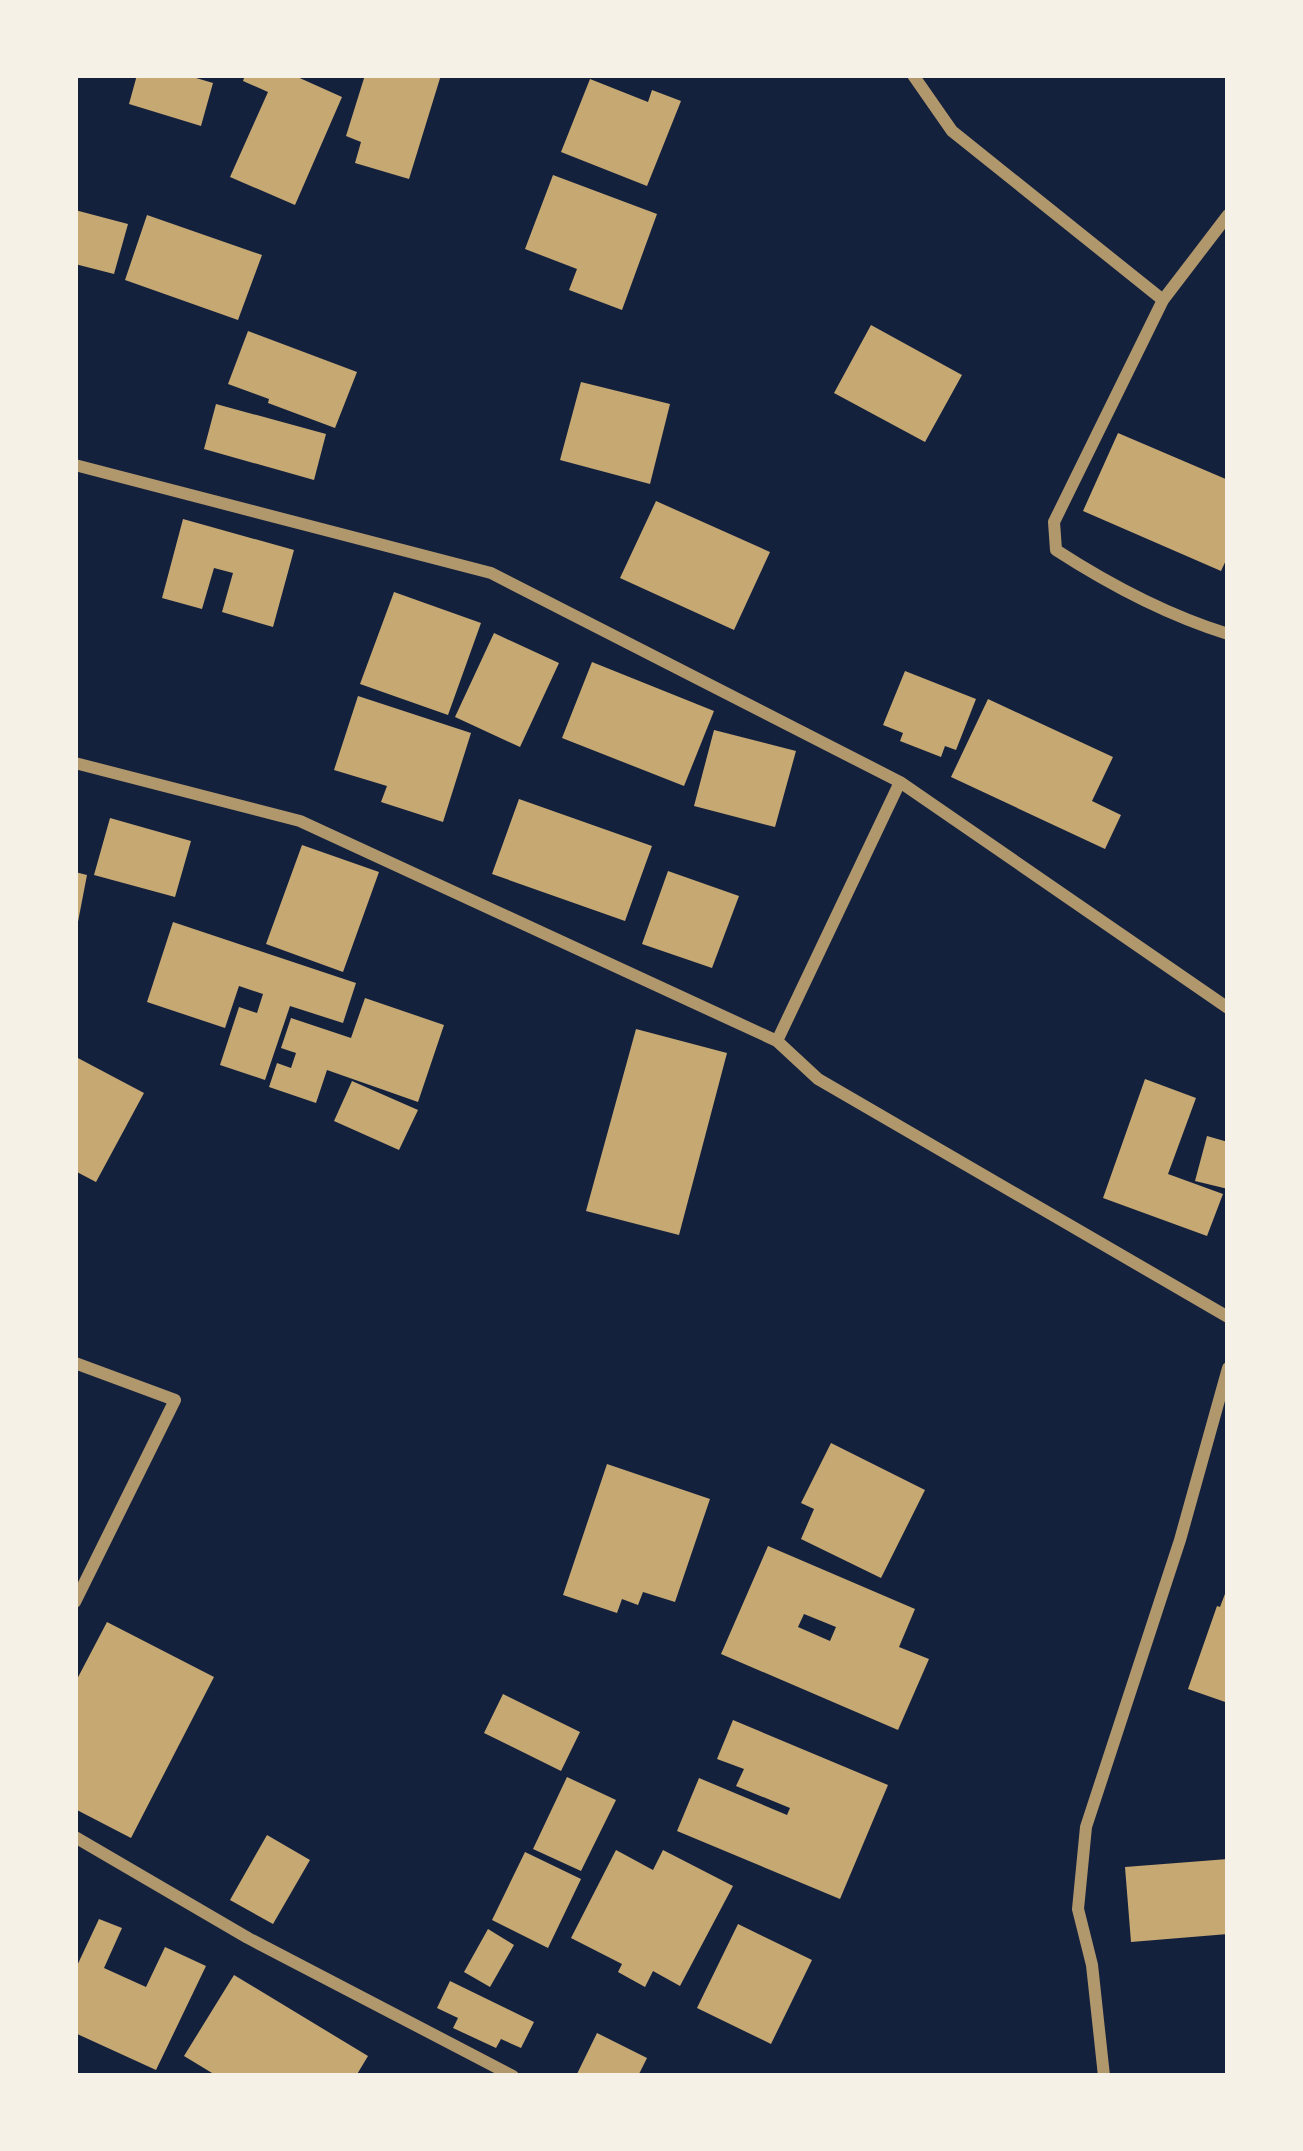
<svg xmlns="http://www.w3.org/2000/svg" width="1303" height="2151" viewBox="0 0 1303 2151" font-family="Poppins,sans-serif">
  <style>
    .building { fill: #c6a872; fill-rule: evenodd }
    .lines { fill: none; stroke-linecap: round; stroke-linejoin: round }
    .minor { stroke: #b1986c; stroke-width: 12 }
  </style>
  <rect width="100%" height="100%" fill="#14213d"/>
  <path class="building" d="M 137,75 L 186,75 L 213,83 L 201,126 L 129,104 Z
    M 245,75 L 293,75 L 342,97 L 295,205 L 230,177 L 268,92 L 243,81 Z
    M 365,75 L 441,75 L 409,179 L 355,163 L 361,142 L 346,136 Z
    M 590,79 L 648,102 L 652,90 L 681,101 L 647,186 L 561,152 Z
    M 553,175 L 657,214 L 622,310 L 569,290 L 577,269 L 525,249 Z
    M 75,210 L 128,224 L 114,274 L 75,264 Z
    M 147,215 L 262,255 L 238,320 L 125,280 Z
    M 871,325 L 962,375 L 925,442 L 834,393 Z
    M 248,331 L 357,372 L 335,428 L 268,403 L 269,399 L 228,384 Z
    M 581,382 L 670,404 L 650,484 L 560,460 Z
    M 216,404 L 326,434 L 314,480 L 204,449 Z
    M 1118,433 L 1228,480 L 1228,556 L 1221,571 L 1083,511 Z
    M 656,501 L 770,552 L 734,630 L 620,578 Z
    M 183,519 L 294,550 L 273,627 L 222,612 L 233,573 L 214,568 L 202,609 L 162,598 Z
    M 394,592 L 481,623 L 448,715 L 360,684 Z
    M 494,633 L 559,663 L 520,747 L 455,717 Z
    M 592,662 L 714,711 L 684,786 L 562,738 Z
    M 905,671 L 976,699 L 956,750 L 945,746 L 941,757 L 900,741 L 903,733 L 883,725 Z
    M 358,696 L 471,733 L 443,822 L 381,802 L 387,786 L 334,770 Z
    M 988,699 L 1113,757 L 1092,801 L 1121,815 L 1105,849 L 951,777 Z
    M 714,730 L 796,751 L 775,827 L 694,806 Z
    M 519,799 L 652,846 L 625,921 L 492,874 Z
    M 110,818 L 191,841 L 175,897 L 94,875 Z
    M 302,845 L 379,872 L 343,972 L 266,944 Z
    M 668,871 L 739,896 L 712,968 L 642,944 Z
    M 75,872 L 87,875 L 77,927 L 75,927 Z
    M 173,922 L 356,983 L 343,1023 L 290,1006 L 265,1080 L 220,1065 L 239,1007 L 257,1013 L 263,994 L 239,986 L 225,1028 L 147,1002 Z
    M 365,998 L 444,1025 L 418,1102 L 327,1070 L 316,1103 L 269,1087 L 277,1063 L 291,1068 L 296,1053 L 281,1048 L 291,1018 L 351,1038 Z
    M 636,1029 L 727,1053 L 679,1235 L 586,1211 Z
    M 76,1057 L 144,1093 L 96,1182 L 75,1171 Z
    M 1145,1079 L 1196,1098 L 1168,1174 L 1223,1194 L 1207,1236 L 1103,1198 Z
    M 352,1081 L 418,1110 L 399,1150 L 334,1121 Z
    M 1207,1136 L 1228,1142 L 1228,1189 L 1195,1181 Z
    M 831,1443 L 925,1490 L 881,1578 L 801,1539 L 814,1509 L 801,1503 Z
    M 607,1464 L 710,1499 L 675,1602 L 643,1592 L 638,1605 L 622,1599 L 617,1613 L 563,1595 Z
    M 768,1546 L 915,1609 L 899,1647 L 929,1659 L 898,1730 L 721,1654 ZM 804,1614 L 836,1627 L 830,1641 L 798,1627 Z
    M 1228,1586 L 1228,1703 L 1188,1689 L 1217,1606 L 1220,1607 Z
    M 107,1622 L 214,1677 L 131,1838 L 75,1809 L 75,1683 Z
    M 503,1694 L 580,1732 L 561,1771 L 484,1733 Z
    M 733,1720 L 888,1785 L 840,1899 L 677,1831 L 699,1778 L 787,1815 L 790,1808 L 736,1786 L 744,1769 L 717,1759 Z
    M 567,1777 L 616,1800 L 581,1871 L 533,1849 Z
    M 267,1835 L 310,1860 L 273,1924 L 230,1900 Z
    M 616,1850 L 653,1870 L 663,1850 L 733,1886 L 680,1986 L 653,1971 L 645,1987 L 618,1972 L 622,1964 L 571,1938 Z
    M 525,1852 L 581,1879 L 548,1948 L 492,1920 Z
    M 1228,1859 L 1228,1934 L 1131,1942 L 1125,1867 Z
    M 99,1919 L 122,1928 L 104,1968 L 146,1987 L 165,1947 L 206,1966 L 156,2070 L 75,2033 L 75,1970 Z
    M 738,1924 L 812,1960 L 771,2044 L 697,2008 Z
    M 488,1929 L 514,1945 L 490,1987 L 464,1972 Z
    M 234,1975 L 368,2056 L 356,2076 L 217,2076 L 184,2056 Z
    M 450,1981 L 534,2022 L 521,2048 L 501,2039 L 496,2048 L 453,2028 L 458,2018 L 437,2008 Z
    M 597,2033 L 647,2058 L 638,2076 L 576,2076 Z"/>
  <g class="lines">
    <path class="minor" d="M 913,75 L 952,131 L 1163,300
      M 1228,215 L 1163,300 L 1054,522 L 1056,550 C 1110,585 1167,615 1228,634
      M 75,465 L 491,573 L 900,782 L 1228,1008
      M 75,763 L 300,821 L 777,1041 L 818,1079 L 1228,1317
      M 777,1041 L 900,782
      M 75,1363 L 175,1400 L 75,1602
      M 75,1837 L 248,1938 L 513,2076
      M 1104,2076 L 1092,1965 L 1078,1909 L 1086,1827 L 1180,1540 L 1228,1368"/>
  </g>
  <rect width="1303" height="2151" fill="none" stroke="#f6f1e7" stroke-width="156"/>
</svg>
